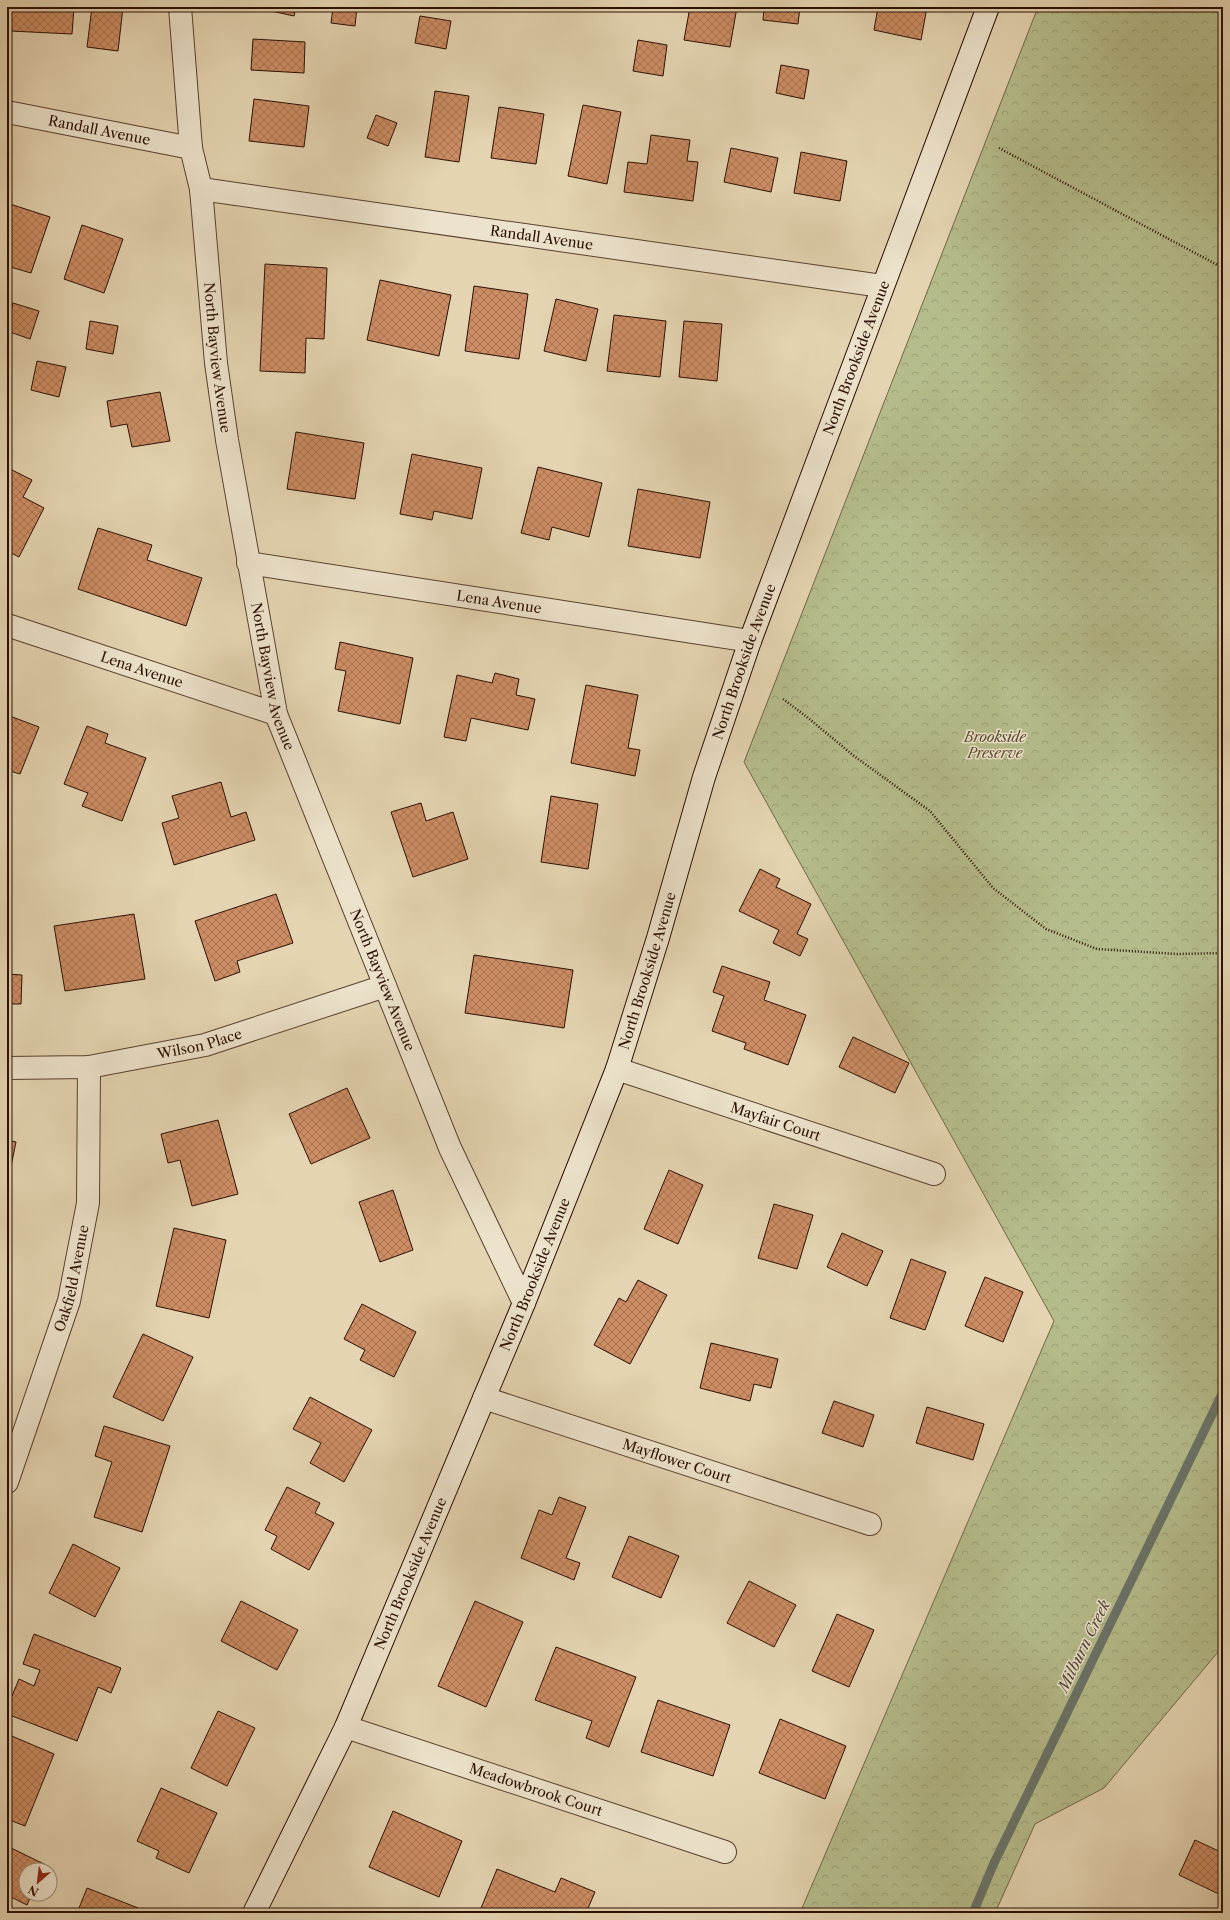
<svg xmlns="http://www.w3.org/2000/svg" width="1230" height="1920" viewBox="0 0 1230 1920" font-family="'Libre Caslon Text',serif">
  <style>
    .park { fill: url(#park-crowns); stroke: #706646 }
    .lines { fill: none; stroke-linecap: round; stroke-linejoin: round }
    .stream { stroke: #6b746a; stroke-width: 9 }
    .building { fill: url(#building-cross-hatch); stroke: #2b0f02 }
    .street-casing { stroke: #59402e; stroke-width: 24 }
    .secondary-casing { stroke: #2b0f02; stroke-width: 24 }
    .path { stroke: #2b0f02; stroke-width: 2.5; stroke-dasharray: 1 2; stroke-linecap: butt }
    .street { stroke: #ede3cc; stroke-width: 22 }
    .secondary { stroke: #ede3cc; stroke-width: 22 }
    .labels { text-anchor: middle; stroke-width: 3; stroke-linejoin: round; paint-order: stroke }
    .street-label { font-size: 14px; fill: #2b0f02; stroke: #ede3cc }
    .park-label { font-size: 14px; font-style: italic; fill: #5b4c32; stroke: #ede3cc }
    .water-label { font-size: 15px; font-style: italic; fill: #504a3f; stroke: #ede3cc }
  </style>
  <defs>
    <pattern id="park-crowns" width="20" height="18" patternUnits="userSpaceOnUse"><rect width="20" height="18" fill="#b5bc8b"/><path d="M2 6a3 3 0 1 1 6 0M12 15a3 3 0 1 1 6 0" fill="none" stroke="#9ca076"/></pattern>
    <pattern id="building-cross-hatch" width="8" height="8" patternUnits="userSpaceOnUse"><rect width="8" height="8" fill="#cd8d64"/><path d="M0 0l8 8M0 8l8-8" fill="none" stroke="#a77250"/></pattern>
  </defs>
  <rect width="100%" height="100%" fill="#e4d4b1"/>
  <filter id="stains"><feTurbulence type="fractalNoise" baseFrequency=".005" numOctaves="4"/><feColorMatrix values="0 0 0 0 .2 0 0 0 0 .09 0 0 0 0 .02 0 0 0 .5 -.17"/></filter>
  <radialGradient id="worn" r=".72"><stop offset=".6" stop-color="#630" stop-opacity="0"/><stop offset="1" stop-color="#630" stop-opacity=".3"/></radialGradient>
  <path class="park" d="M 1038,7 L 1223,7 L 1223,1646 L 1104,1788 L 1035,1824 L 995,1913 L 800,1913 L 1054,1321 L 744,762 Z"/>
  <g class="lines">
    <path class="stream" d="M 973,1913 L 994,1863 L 1223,1392"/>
  </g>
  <path class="building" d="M 12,7 L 74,7 L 72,34 L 10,31 Z
    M 92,7 L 123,7 L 118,51 L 87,47 Z
    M 253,7 L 296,7 L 294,16 Z
    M 333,7 L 357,7 L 355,26 L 331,23 Z
    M 690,7 L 737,7 L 730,47 L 684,40 Z
    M 764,7 L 800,7 L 798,24 L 763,20 Z
    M 878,7 L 927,7 L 921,40 L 874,30 Z
    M 420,16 L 451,21 L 446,49 L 415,43 Z
    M 253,39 L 305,42 L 304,73 L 251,70 Z
    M 638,40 L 667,45 L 663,76 L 633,71 Z
    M 781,65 L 809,70 L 804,99 L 776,93 Z
    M 435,91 L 469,96 L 459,162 L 425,157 Z
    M 254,99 L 309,106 L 304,147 L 249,141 Z
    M 583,105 L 621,112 L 607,184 L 568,176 Z
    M 499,107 L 544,114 L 536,164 L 491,158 Z
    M 376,115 L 397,123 L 388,146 L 367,138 Z
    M 651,135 L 690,140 L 687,161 L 698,162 L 693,201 L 624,192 L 628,162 L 647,164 Z
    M 731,148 L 778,158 L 771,192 L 724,182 Z
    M 801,152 L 847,161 L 840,201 L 794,193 Z
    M 10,204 L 50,217 L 31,273 L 7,266 L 7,214 Z
    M 82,225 L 123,239 L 104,293 L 64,279 Z
    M 265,264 L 327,268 L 324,339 L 306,338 L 305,373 L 260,371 Z
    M 380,280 L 451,295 L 439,356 L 367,340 Z
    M 474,286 L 528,294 L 519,359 L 465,351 Z
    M 556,299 L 598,309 L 586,361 L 544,351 Z
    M 13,303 L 39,311 L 30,339 L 7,331 L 7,323 Z
    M 614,315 L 666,321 L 660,377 L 607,371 Z
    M 90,321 L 118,326 L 113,354 L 86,349 Z
    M 684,321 L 722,324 L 717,381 L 679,377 Z
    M 37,361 L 66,367 L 59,397 L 31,390 Z
    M 160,392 L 170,441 L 132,447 L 127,424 L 111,427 L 107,401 Z
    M 296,432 L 364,443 L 355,499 L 287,489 Z
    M 412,454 L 482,468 L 472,519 L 434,511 L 432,520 L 400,514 Z
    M 538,467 L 602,483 L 589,537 L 552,527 L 549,540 L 521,533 Z
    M 8,468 L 32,480 L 23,497 L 44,508 L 19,557 L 7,551 Z
    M 638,489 L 710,502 L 700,558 L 628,546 Z
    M 98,528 L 152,545 L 147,560 L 202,578 L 186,626 L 78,589 Z
    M 340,642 L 413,658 L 400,724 L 338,711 L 346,671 L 335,669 Z
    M 495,673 L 519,679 L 516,695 L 535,699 L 528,730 L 471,718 L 466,741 L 444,737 L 457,675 L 492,683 Z
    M 586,685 L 638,695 L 628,748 L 640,750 L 635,776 L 571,763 Z
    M 7,715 L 39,727 L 20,774 L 7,770 Z
    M 87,726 L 108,734 L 105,743 L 146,758 L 122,821 L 82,806 L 88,793 L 64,784 Z
    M 221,782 L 231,817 L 246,812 L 255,840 L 174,865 L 162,823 L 179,818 L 172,796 Z
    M 551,796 L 598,804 L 588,869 L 541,862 Z
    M 421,803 L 426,821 L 453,812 L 468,859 L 413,877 L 391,812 Z
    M 760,869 L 780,879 L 776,887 L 811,904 L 797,934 L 808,939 L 800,956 L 773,943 L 779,930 L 739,911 Z
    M 276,894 L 293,943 L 237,961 L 240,972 L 215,981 L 195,921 Z
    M 134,914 L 145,979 L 65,991 L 54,926 Z
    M 474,955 L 573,970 L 564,1028 L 465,1013 Z
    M 722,966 L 770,982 L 764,1000 L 806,1015 L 788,1065 L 744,1049 L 746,1043 L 712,1031 L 724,996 L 713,992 Z
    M 7,974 L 22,975 L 21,1004 L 7,1004 Z
    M 853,1037 L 909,1063 L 895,1093 L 839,1067 Z
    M 347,1088 L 370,1138 L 311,1164 L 289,1114 Z
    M 218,1120 L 238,1194 L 192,1206 L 180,1160 L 168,1163 L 161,1134 Z
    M 7,1140 L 16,1142 L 10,1171 L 7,1170 Z
    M 669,1170 L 703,1185 L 678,1244 L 644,1229 Z
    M 393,1190 L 413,1250 L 380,1262 L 359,1202 Z
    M 774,1204 L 813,1215 L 797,1269 L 758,1258 Z
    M 174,1228 L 226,1240 L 209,1318 L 156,1306 Z
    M 842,1233 L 883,1251 L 867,1286 L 827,1267 Z
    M 911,1259 L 946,1272 L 925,1330 L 890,1318 Z
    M 985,1277 L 1023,1292 L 1003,1342 L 965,1326 Z
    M 638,1280 L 667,1295 L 630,1364 L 594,1345 L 619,1298 L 626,1302 Z
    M 362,1304 L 416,1332 L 394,1377 L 360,1360 L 365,1350 L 344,1339 Z
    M 143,1334 L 193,1357 L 163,1421 L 113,1397 Z
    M 711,1343 L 778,1359 L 771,1388 L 754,1384 L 750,1401 L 700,1388 Z
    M 310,1397 L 372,1430 L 344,1482 L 310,1463 L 321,1443 L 293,1429 Z
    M 834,1401 L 874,1415 L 863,1447 L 822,1433 Z
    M 927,1407 L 984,1424 L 973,1460 L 916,1443 Z
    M 104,1426 L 170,1446 L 142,1532 L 94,1517 L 112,1462 L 95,1456 Z
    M 287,1487 L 320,1503 L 315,1513 L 334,1523 L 309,1570 L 271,1549 L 277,1536 L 265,1530 Z
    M 559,1497 L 586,1507 L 566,1558 L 580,1563 L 574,1580 L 521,1558 L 539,1510 L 552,1515 Z
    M 629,1536 L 679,1556 L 661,1598 L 612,1577 Z
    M 73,1544 L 120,1568 L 95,1617 L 49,1593 Z
    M 749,1581 L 796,1605 L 774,1647 L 727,1623 Z
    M 241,1601 L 298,1630 L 277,1670 L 221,1641 Z
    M 475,1601 L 523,1622 L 486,1707 L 438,1686 Z
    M 837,1614 L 874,1630 L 849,1687 L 812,1671 Z
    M 34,1634 L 121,1668 L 111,1693 L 98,1687 L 77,1741 L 7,1714 L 7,1708 L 19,1679 L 34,1686 L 40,1670 L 23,1664 Z
    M 556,1647 L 636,1677 L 609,1747 L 586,1738 L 592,1721 L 535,1700 Z
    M 658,1700 L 730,1725 L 713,1776 L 641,1752 Z
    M 218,1711 L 255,1728 L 227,1786 L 191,1768 Z
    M 780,1719 L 846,1746 L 825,1799 L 759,1773 Z
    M 7,1734 L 54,1754 L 25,1826 L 7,1819 Z
    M 161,1788 L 217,1813 L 189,1873 L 156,1858 L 159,1851 L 137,1841 Z
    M 393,1811 L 462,1841 L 439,1897 L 369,1867 Z
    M 1195,1840 L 1223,1853 L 1223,1896 L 1179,1875 Z
    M 7,1846 L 46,1865 L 44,1870 L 26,1870 L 26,1894 L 32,1894 L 27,1905 L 7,1895 Z
    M 497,1869 L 555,1892 L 561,1878 L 595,1892 L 586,1913 L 479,1913 Z
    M 87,1888 L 151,1913 L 77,1913 Z"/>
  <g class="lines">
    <defs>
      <g id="street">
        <path id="s1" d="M 180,7 L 191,148 L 201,189 L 216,363 L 227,440 L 276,714 L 450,1148 L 524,1303"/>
        <path id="s2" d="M 7,112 L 191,148"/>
        <path id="s3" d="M 201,189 L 882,286"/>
        <path id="s4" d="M 248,563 L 750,641"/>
        <path id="s5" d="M 7,625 L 276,714"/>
        <path id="s6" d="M 7,1068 L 89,1067 L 205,1045 L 385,986"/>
        <path id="s7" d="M 617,1069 L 934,1174"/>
        <path id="s8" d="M 484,1398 L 870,1524"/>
        <path id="s9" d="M 7,1482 L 69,1301 L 88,1203 L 89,1067"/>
        <path id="s10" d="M 346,1727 L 725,1852"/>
      </g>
      <g id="secondary">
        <path id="s11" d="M 254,1913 L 346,1727 L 524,1303 L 617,1069 L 658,938 L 704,777 L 750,641 L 988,7"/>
      </g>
    </defs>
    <use href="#street" class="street-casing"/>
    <use href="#secondary" class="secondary-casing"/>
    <path class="path" d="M 999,148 L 1223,268
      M 783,699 L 807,717 L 854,756 L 930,811 L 993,888 L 1046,929 L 1097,949 L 1177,954 L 1223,953"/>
    <use href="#street" class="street"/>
    <use href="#secondary" class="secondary"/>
  </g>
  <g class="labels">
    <g class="street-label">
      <text dy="5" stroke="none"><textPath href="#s2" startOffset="94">Randall Avenue</textPath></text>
      <text dy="5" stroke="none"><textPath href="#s3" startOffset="344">Randall Avenue</textPath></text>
      <text dy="5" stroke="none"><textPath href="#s1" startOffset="353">North Bayview Avenue</textPath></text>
      <text dy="5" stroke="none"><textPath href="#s11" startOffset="1670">North Brookside Avenue</textPath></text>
      <text dy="5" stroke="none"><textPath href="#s4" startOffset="254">Lena Avenue</textPath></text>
      <text dy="5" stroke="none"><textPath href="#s11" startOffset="1346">North Brookside Avenue</textPath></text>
      <text dy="5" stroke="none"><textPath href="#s5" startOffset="142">Lena Avenue</textPath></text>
      <text dy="5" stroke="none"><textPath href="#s1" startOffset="677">North Bayview Avenue</textPath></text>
      <text dy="5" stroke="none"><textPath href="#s11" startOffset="1022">North Brookside Avenue</textPath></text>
      <text dy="5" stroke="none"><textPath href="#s1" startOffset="1001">North Bayview Avenue</textPath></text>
      <text dy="5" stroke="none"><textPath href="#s6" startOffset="195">Wilson Place</textPath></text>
      <text dy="5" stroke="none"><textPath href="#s7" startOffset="167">Mayfair Court</textPath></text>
      <text dy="5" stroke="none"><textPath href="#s11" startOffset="698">North Brookside Avenue</textPath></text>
      <text dy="5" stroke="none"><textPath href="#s9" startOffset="214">Oakfield Avenue</textPath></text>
      <text dy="5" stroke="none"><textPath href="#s8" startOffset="203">Mayflower Court</textPath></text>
      <text dy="5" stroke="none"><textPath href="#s11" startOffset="374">North Brookside Avenue</textPath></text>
      <text dy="5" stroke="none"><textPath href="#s10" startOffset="200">Meadowbrook Court</textPath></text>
    </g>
    <g class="park-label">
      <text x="995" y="742">Brookside<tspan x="995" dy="16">Preserve</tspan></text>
    </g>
    <g class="water-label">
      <text transform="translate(1084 1646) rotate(-64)" y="5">Milburn Creek</text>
    </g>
  </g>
  <rect width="1230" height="1920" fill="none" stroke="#e4d4b1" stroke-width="24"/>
  <rect x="8" y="8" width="1214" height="1904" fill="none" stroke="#2b0f02" stroke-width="2"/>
  <rect x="12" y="12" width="1206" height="1896" fill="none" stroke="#2b0f02"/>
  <g transform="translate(38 1882) rotate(208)"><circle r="19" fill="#ede3cc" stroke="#9f8e7b"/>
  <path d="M0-3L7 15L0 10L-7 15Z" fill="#8f2418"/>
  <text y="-6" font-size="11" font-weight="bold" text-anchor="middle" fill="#2b0f02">N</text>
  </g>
  <rect width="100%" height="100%" filter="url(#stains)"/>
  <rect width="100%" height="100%" fill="url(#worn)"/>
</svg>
